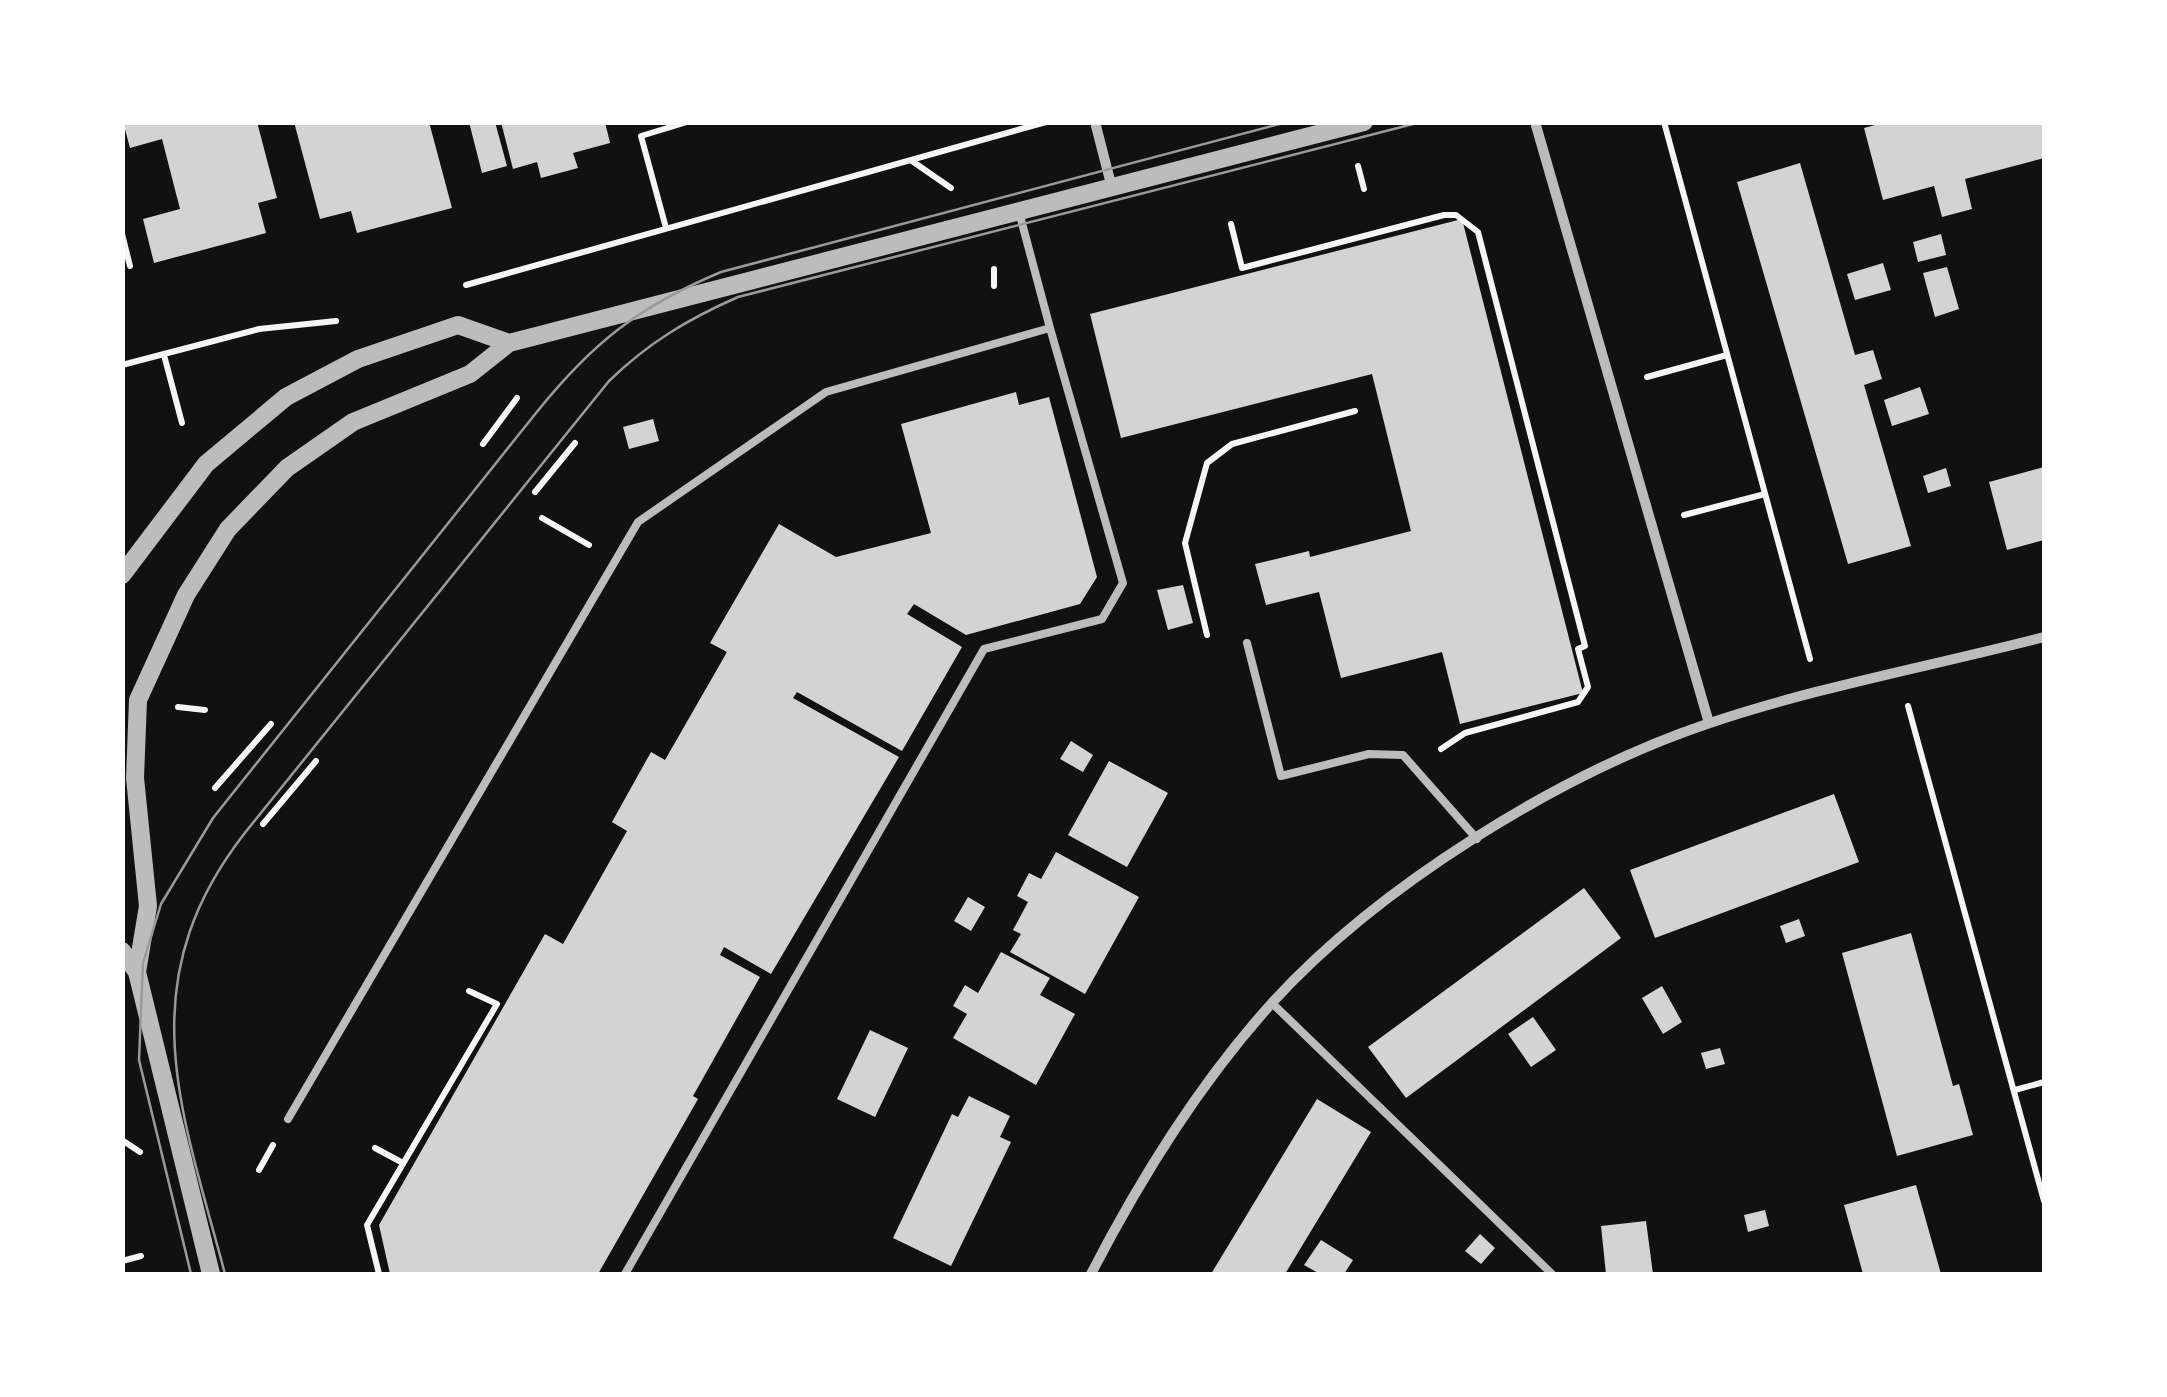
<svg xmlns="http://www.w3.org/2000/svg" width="2167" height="1397" viewBox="0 0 2167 1397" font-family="Lato,sans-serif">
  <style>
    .building { fill: #d3d3d3 }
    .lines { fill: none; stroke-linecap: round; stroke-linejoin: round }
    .path { stroke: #f5f5f5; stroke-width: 6 }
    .service { stroke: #bcbcbc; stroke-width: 8 }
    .minor { stroke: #bcbcbc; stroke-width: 10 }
    .tertiary { stroke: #bcbcbc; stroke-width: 18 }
    .tram { stroke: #9a9a9a; stroke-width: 2.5 }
  </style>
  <rect width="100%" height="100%" fill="#111"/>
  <path class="building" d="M 123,122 L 257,122 L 277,198 L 258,203 L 266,233 L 154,263 L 143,219 L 180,209 L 162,139 L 130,148 Z
    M 294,122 L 429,122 L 452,208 L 357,233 L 351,211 L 320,219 Z
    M 469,122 L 495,122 L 507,166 L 482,173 Z
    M 501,122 L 605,122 L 610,143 L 573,153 L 578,168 L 541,178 L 537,162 L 513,169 Z
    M 1886,122 L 2044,122 L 2044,158 L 1965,179 L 1972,209 L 1942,217 L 1934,186 L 1883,200 L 1864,128 Z
    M 1800,163 L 1855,355 L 1873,350 L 1882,379 L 1864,385 L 1911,546 L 1848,564 L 1737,182 Z
    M 1462,219 L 1583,693 L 1460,724 L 1442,652 L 1341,678 L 1319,592 L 1266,605 L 1255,564 L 1309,551 L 1310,557 L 1411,531 L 1372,374 L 1121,438 L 1090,314 Z
    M 1941,234 L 1946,255 L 1918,262 L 1913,242 Z
    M 1883,263 L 1891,290 L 1855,300 L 1847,274 Z
    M 1947,267 L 1959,309 L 1935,317 L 1923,273 Z
    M 1920,387 L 1929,414 L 1892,426 L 1884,400 Z
    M 1016,392 L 1019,405 L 1049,397 L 1097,577 L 1080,604 L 966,635 L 914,604 L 907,614 L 962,647 L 902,751 L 797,692 L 793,698 L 899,757 L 771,974 L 724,947 L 720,955 L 760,977 L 693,1096 L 698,1099 L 598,1274 L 390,1274 L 379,1225 L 545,934 L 563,944 L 627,831 L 612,822 L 651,752 L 665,760 L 727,652 L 710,643 L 779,524 L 836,557 L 931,533 L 901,424 Z
    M 653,419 L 659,441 L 629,449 L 623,427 Z
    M 2044,467 L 2044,540 L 2007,550 L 1989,482 Z
    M 1946,468 L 1951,486 L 1928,493 L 1923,476 Z
    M 1183,585 L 1193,623 L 1168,630 L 1157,590 Z
    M 1071,741 L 1093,755 L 1083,772 L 1060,759 Z
    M 1109,761 L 1168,793 L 1127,867 L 1068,835 Z
    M 1834,794 L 1859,862 L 1655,938 L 1630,870 Z
    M 1056,852 L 1139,897 L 1085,994 L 1010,952 L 1021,934 L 1013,930 L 1028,902 L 1017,896 L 1029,873 L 1041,879 Z
    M 1584,888 L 1621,938 L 1406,1098 L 1368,1047 Z
    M 968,897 L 985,907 L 971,931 L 954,921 Z
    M 1799,919 L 1805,936 L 1786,943 L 1780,926 Z
    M 1911,933 L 1953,1086 L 1959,1084 L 1973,1135 L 1897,1156 L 1842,953 Z
    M 1001,952 L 1050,978 L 1040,995 L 1075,1014 L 1036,1085 L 953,1038 L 967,1014 L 953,1006 L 965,985 L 978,993 Z
    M 1662,986 L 1682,1022 L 1663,1034 L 1642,998 Z
    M 1533,1017 L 1556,1050 L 1531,1067 L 1508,1034 Z
    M 870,1030 L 908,1048 L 875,1117 L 837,1099 Z
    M 1720,1048 L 1725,1064 L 1706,1069 L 1701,1053 Z
    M 969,1096 L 1010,1116 L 1000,1137 L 1011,1142 L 951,1266 L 893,1238 L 952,1114 L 958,1117 Z
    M 1317,1099 L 1371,1132 L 1285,1274 L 1211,1274 Z
    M 1916,1185 L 1941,1274 L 1863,1274 L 1844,1205 Z
    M 1765,1210 L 1769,1226 L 1748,1232 L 1744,1215 Z
    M 1646,1221 L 1653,1274 L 1606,1274 L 1601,1226 Z
    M 1480,1234 L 1495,1248 L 1481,1264 L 1465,1251 Z
    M 1321,1240 L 1353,1260 L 1344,1274 L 1320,1274 L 1304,1265 Z"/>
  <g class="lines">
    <path class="path" d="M 1664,122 L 1810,659
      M 912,161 L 951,188
      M 1358,166 L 1364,189
      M 1231,224 L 1242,268 L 1444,215 L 1456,215 L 1478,232 L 1585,646 L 1578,649 L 1588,687 L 1578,702 L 1465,733 L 1441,749
      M 666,228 L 641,136 L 687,122
      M 122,234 L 130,266
      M 466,285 L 1046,122
      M 994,286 L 994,269
      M 164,355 L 182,423
      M 122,365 L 259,329 L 336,321
      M 1647,377 L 1727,355
      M 483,444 L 517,398
      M 535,492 L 575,443
      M 1684,515 L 1765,494
      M 542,518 L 589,545
      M 1207,635 L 1185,543 L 1207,463 L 1232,444 L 1355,411
      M 1908,706 L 2044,1201
      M 178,707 L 205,710
      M 215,788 L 271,724
      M 263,824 L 316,761
      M 2015,1090 L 2044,1082
      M 122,1140 L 140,1152
      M 375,1148 L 403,1163
      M 259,1170 L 273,1145
      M 122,1261 L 141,1256
      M 379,1274 L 367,1225 L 497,1004 L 469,991"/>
    <path class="service" d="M 1247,643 L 1281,776 L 1369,754 L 1403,755 L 1477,839
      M 1272,1003 L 1552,1274
      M 288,1119 L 638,522 L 826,392 L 1050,328 L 1019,212
      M 625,1274 L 984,649 L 1102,619 L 1123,583 L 1050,328"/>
    <path class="minor" d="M 1095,122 L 1112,188
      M 1535,122 L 1709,723
      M 1091,1274 C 1140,1179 1199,1084 1271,1004 C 1377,887 1559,774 1707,724 C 1812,688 1936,665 2044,637"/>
    <path class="tertiary" d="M 122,575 L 206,464 L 286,397 L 358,359 L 458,325 L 509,343
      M 122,951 L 137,972
      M 211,1274 L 137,972 L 148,906 L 135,778 L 138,700 L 186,595 L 228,529 L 287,468 L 353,422 L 470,374 L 509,343 L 1364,122"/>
    <path class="tram" d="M 191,1274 L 139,1060 L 143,963 L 161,904 L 213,818 L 536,413 C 593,342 638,307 721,272 L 1287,122
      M 225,1274 C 182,1111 128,984 244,834 L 609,381 C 648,343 688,319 738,297 L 1421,122"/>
  </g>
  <rect width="2167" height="1397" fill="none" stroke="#ffffff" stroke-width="250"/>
</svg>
